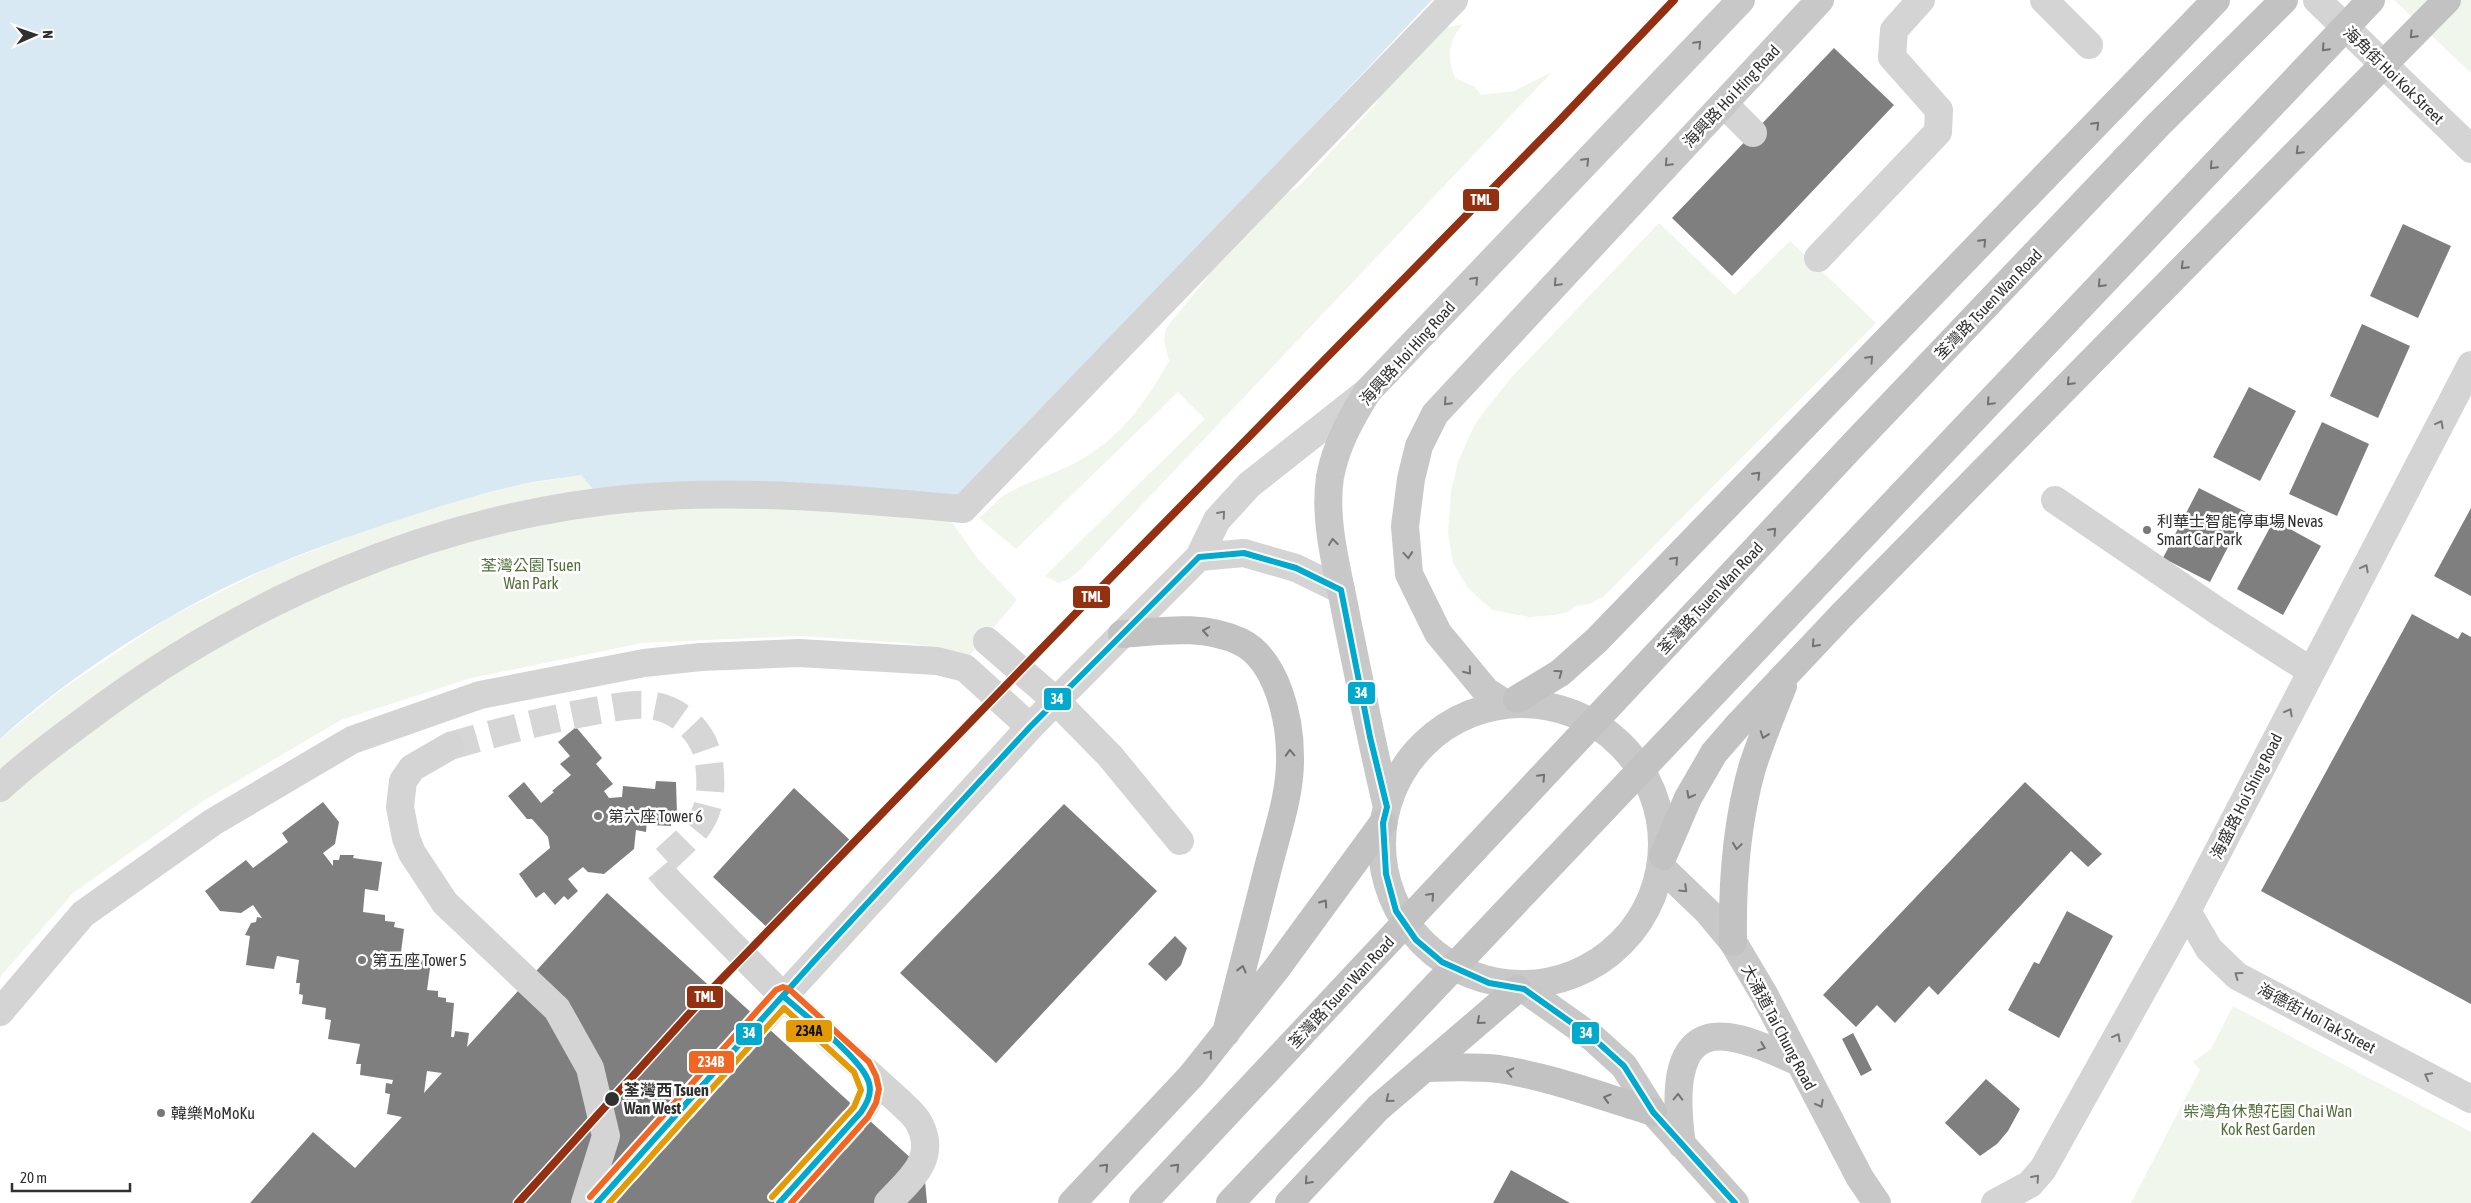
<svg xmlns="http://www.w3.org/2000/svg" width="2471" height="1203" viewBox="0 0 2471 1203" font-family="'Asap Condensed','Noto Sans TC',sans-serif">
  <style>
    .green { fill: #f1f6ed }
    .water { fill: #d9e9f4 }
    .building { fill: #7f7f7f; fill-rule: evenodd }
    .lines { fill: none; stroke-linecap: round; stroke-linejoin: round }
    .minor-tunnel { stroke: #d6d6d6; stroke-width: 28; stroke-dasharray: 28 14; stroke-linecap: butt }
    .minor { stroke: #d4d4d4; stroke-width: 28 }
    .major { stroke: #c8c8c8; stroke-width: 28 }
    .highway { stroke: #c2c2c2; stroke-width: 28 }
    .highway-bridge { stroke: #c2c2c2; stroke-width: 28 }
    .bus-1-casing { stroke: #fff; stroke-width: 10 }
    .bus-2-casing { stroke: #fff; stroke-width: 10 }
    .bus-3-casing { stroke: #fff; stroke-width: 10 }
    .bus-1 { stroke: #00a9ce; stroke-width: 6 }
    .bus-2 { stroke: #e39a05; stroke-width: 6 }
    .bus-3 { stroke: #f26522; stroke-width: 6 }
    .metro-1-casing { stroke: #fff; stroke-width: 11 }
    .metro-1 { stroke: #923011; stroke-width: 8 }
    .oneway { stroke: #727272 }
    .oneway2 { stroke: #747474 }
    .oneway3 { stroke: #7a7a7a }
    .poi-dot { fill: #787878; stroke: #fff; stroke-width: 2 }
    .stop-dot { fill: #303030; stroke: #fff; stroke-width: 2 }
    .labels { text-anchor: middle; stroke-width: 5; stroke-linejoin: round; paint-order: stroke }
    .street-label { font-size: 16px; fill: #303030; stroke: #fff }
    .poi-label { font-size: 16px; fill: #303030; stroke: #fff; text-anchor: start }
    .park-label { font-size: 16px; fill: #53703a; stroke: #fff }
    .stop-label { font-size: 16px; font-weight: bold; fill: #303030; stroke: #fff; text-anchor: start }
    .line-badge { stroke: #fff; stroke-width: 2 }
    .badge-label { font-size: 14px; text-anchor: middle; font-weight: bold; fill: #fff }
    .pale-badge-label { font-size: 14px; text-anchor: middle; font-weight: bold; fill: #111 }
  </style>
  <rect width="100%" height="100%" fill="#fff"/>
  <path class="green" d="M 2394,0 L 2471,0 L 2471,73 Z
    M 1463,24 C 1448,41 1447,57 1455,78 L 1475,87 L 1481,95 L 1514,91 L 1552,72 L 1082,568 L 1069,579 L 1059,583 L 1045,576 L 1205,419 L 1178,392 L 1016,549 L 979,518 C 986,512 992,505 999,499 C 1021,483 1050,476 1075,463 C 1121,438 1144,405 1169,361 L 1164,340 L 1166,328 L 1203,283 L 1229,244 L 1269,205 L 1299,186 L 1375,105 L 1395,69 L 1431,31 Z
    M 1659,223 L 1735,295 L 1790,241 L 1876,323 L 1603,597 L 1589,604 L 1576,606 L 1568,612 L 1555,615 L 1529,617 L 1492,610 L 1468,588 L 1453,563 L 1448,533 L 1451,491 L 1458,462 L 1474,426 L 1486,409 L 1511,378 Z
    M 581,475 L 941,507 L 978,559 L 1017,600 L 970,655 L 907,643 L 800,636 L 642,643 L 471,678 L 341,720 L 203,801 L 73,893 L 0,977 L 0,739 L 5,735 L 61,690 L 168,618 L 270,567 L 353,535 L 453,501 L 511,486 Z
    M 2233,1006 L 2471,1132 L 2471,1203 L 2131,1203 L 2200,1070 L 2193,1062 L 2211,1049 Z"/>
  <path class="water" d="M 0,0 L 1432,0 L 960,500 L 601,499 L 581,475 C 557,479 533,481 510,487 C 467,497 425,511 383,525 C 345,538 307,551 270,567 C 176,607 76,671 0,739 Z"/>
  <path class="building" d="M 1834,48 L 1894,105 L 1732,276 L 1672,218 Z
    M 2403,224 L 2451,246 L 2418,318 L 2370,296 Z
    M 2362,324 L 2410,346 L 2378,418 L 2330,396 Z
    M 2249,387 L 2296,411 L 2260,481 L 2213,457 Z
    M 2322,422 L 2369,444 L 2337,516 L 2289,494 Z
    M 2199,488 L 2246,512 L 2210,582 L 2163,558 Z
    M 2471,508 L 2471,596 L 2434,576 Z
    M 2274,520 L 2321,546 L 2283,615 L 2237,589 Z
    M 2412,614 L 2458,639 L 2462,632 L 2471,637 L 2471,1004 L 2261,891 Z
    M 576,727 L 602,758 L 596,764 L 613,784 L 604,791 L 609,798 L 622,797 L 623,786 L 655,789 L 656,781 L 676,782 L 677,814 L 671,813 L 671,826 L 651,825 L 652,820 L 647,820 L 646,832 L 636,830 L 634,849 L 604,874 L 588,872 L 583,867 L 568,879 L 578,891 L 568,900 L 564,896 L 555,905 L 544,892 L 536,898 L 519,874 L 550,848 L 548,837 L 532,819 L 527,819 L 508,796 L 524,782 L 541,803 L 554,792 L 552,791 L 571,775 L 560,764 L 570,756 L 558,742 Z
    M 2025,782 L 2102,854 L 2088,867 L 2071,851 L 1938,995 L 1929,986 L 1895,1023 L 1877,1005 L 1856,1027 L 1823,995 Z
    M 794,788 L 853,843 L 772,932 L 713,877 Z
    M 323,802 L 339,822 L 335,844 L 323,853 L 333,866 L 333,860 L 339,860 L 340,855 L 354,855 L 353,858 L 382,862 L 378,891 L 365,889 L 363,912 L 385,915 L 385,921 L 395,922 L 394,927 L 404,929 L 401,952 L 413,953 L 412,959 L 431,961 L 427,990 L 438,991 L 438,997 L 446,998 L 446,1002 L 454,1003 L 451,1037 L 454,1037 L 455,1031 L 469,1033 L 467,1047 L 607,893 L 716,992 L 722,986 L 914,1161 L 925,1181 L 927,1203 L 250,1203 L 313,1132 L 355,1168 L 402,1117 L 387,1114 L 390,1094 L 385,1093 L 386,1083 L 392,1084 L 393,1080 L 360,1075 L 361,1064 L 356,1064 L 360,1044 L 328,1039 L 331,1020 L 325,1019 L 326,1008 L 302,1004 L 303,995 L 299,994 L 300,983 L 296,983 L 299,960 L 277,956 L 274,969 L 246,965 L 250,936 L 245,935 L 251,923 L 256,922 L 257,917 L 262,918 L 253,905 L 241,913 L 220,911 L 205,891 L 246,860 L 253,868 L 288,842 L 282,833 ZM 427,1071 L 442,1073 L 424,1093 Z
    M 1064,804 L 1157,891 L 996,1063 L 900,973 Z
    M 2067,911 L 2113,936 L 2059,1038 L 2008,1010 L 2034,962 L 2039,964 Z
    M 1175,936 L 1187,948 L 1181,965 L 1166,981 L 1148,964 Z
    M 1853,1033 L 1872,1070 L 1861,1076 L 1842,1039 Z
    M 1986,1079 L 2020,1109 L 2008,1131 L 1997,1144 L 1980,1156 L 1945,1123 Z
    M 1511,1170 L 1570,1203 L 1493,1203 Z"/>
  <g class="lines">
    <path class="minor-tunnel" d="M 450,746 C 498,732 545,720 594,711 C 611,708 630,704 647,705 C 678,707 705,732 709,762 C 716,821 696,830 657,867 L 669,881
      M 597,1203 L 761,1021
      M 779,1203 L 861,1112"/>
    <path class="minor" d="M 2044,0 L 2089,45
      M 2317,0 L 2471,149
      M 1724,104 L 1753,133
      M 1818,258 L 1938,132 L 1939,110 L 1892,57 L 1894,30 L 1921,0
      M 2055,500 L 2219,612 L 2311,671
      M 1199,557 L 1244,553 L 1296,568 L 1341,590
      M 987,641 L 1055,700 L 1110,756 L 1180,841
      M 450,746 L 412,768 L 403,781 L 400,807 L 406,838 L 412,853 L 445,903 L 557,1009 L 590,1068 L 606,1136 L 585,1203
      M 0,788 C 25,764 54,743 81,723 C 241,601 433,516 635,498 C 745,489 854,499 963,509 L 1454,0
      M 669,881 L 783,996 L 900,1102 C 906,1108 915,1115 919,1123 C 938,1159 910,1179 888,1203
      M 2187,911 L 2209,949 L 2237,976 L 2471,1099
      M 0,1012 L 83,914 L 213,822 L 352,740 L 480,695 L 644,663 L 701,657 L 799,653 L 937,661 L 965,668 L 1030,727
      M 761,1021 L 1030,727 L 1199,557 L 1217,520 L 1249,485 L 1368,391
      M 861,1112 C 874,1094 872,1085 861,1066
      M 1995,1203 L 2030,1184 L 2043,1169 L 2187,911 L 2471,365"/>
    <path class="major" d="M 1503,702 L 1486,691 L 1438,633 L 1409,574 L 1405,526 L 1411,479 L 1419,446 L 1435,414 L 1820,0
      M1382 844a140 140 0 1 1 280 0a140 140 0 1 1-280 0Z
      M 1387,807 C 1372,745 1360,683 1347,620 C 1339,575 1323,524 1330,477 C 1336,445 1351,418 1368,391 L 1741,0
      M 1660,866 L 1708,912 L 1733,942 L 1765,996 L 1860,1178 L 1877,1203
      M 1524,989 L 1593,1038 L 1624,1066 L 1653,1112 L 1735,1203
      M 1682,1145 C 1677,1109 1668,1029 1728,1037 C 1751,1040 1775,1052 1797,1061"/>
    <path class="highway" d="M 1122,634 C 1162,631 1203,624 1241,642 C 1277,660 1290,719 1290,756 C 1291,792 1278,829 1269,864 C 1255,920 1241,976 1226,1033
      M 1517,699 L 1560,673 L 1597,640 L 2216,0
      M 1663,856 L 1688,798 L 1714,753 L 1740,723 L 1842,615
      M 1733,942 C 1732,884 1736,825 1752,768 C 1761,740 1772,713 1783,686
      M 1427,1068 C 1451,1067 1475,1066 1499,1069 C 1551,1077 1603,1097 1653,1112
      M 1072,1203 L 1192,1075 L 1277,968 L 1383,823
      M 1289,1203 L 1378,1108 L 1517,989"/>
    <path class="highway-bridge" d="M 1842,615 L 2447,0
      M 1143,1203 L 1854,444 L 2158,125 L 2284,0
      M 1230,1203 L 2371,0"/>
    <defs>
      <path id="bus-1" d="M 597,1203 L 814,961 L 1030,727 L 1199,557 L 1244,553 L 1296,568 L 1341,590 L 1370,737 L 1387,807 L 1383,823 L 1386,874 L 1396,911 L 1416,940 L 1442,962 L 1489,983 L 1524,989 L 1593,1038 L 1624,1066 L 1653,1112 L 1735,1203
        M 779,1203 L 861,1112 C 867,1103 872,1094 869,1083 C 863,1059 804,1015 783,996"/>
      <path id="bus-2" d="M 609,1203 L 784,1008 L 854,1072 L 861,1090 L 854,1107 L 772,1197"/>
      <path id="bus-3" d="M 590,1197 L 776,990 L 783,987 L 789,989 L 869,1062 L 876,1076 L 879,1089 L 876,1103 L 868,1117 L 791,1203"/>
    </defs>
    <use href="#bus-1" class="bus-1-casing"/>
    <use href="#bus-2" class="bus-2-casing"/>
    <use href="#bus-3" class="bus-3-casing"/>
    <use href="#bus-1" class="bus-1"/>
    <use href="#bus-2" class="bus-2"/>
    <use href="#bus-3" class="bus-3"/>
    <defs>
      <path id="metro-1" d="M 518,1203 L 709,992 L 1079,610 L 1558,122 L 1674,0"/>
    </defs>
    <use href="#metro-1" class="metro-1-casing"/>
    <use href="#metro-1" class="metro-1"/>
  </g>
  <defs><path id="oneway-chevron" d="M-2-3.5L2.5 0L-2 3.5" fill="none" stroke-width="1.6" stroke-linecap="round" stroke-linejoin="round" transform="scale(1.25)"/></defs>
  <g class="oneway">
    <use href="#oneway-chevron" transform="translate(2413 35) rotate(134)"/>
    <use href="#oneway-chevron" transform="translate(2325 48) rotate(133)"/>
    <use href="#oneway-chevron" transform="translate(2096 125) rotate(-46)"/>
    <use href="#oneway-chevron" transform="translate(2299 151) rotate(135)"/>
    <use href="#oneway-chevron" transform="translate(2213 166) rotate(133)"/>
    <use href="#oneway-chevron" transform="translate(1983 242) rotate(-46)"/>
    <use href="#oneway-chevron" transform="translate(2184 266) rotate(135)"/>
    <use href="#oneway-chevron" transform="translate(2101 284) rotate(133)"/>
    <use href="#oneway-chevron" transform="translate(1870 359) rotate(-46)"/>
    <use href="#oneway-chevron" transform="translate(2070 382) rotate(134)"/>
    <use href="#oneway-chevron" transform="translate(1990 402) rotate(133)"/>
    <use href="#oneway-chevron" transform="translate(1757 475) rotate(-46)"/>
    <use href="#oneway-chevron" transform="translate(1773 531) rotate(-47)"/>
    <use href="#oneway-chevron" transform="translate(1675 560) rotate(-46)"/>
    <use href="#oneway-chevron" transform="translate(1206 631) rotate(-170)"/>
    <use href="#oneway-chevron" transform="translate(1815 644) rotate(132)"/>
    <use href="#oneway-chevron" transform="translate(1559 673) rotate(-36)"/>
    <use href="#oneway-chevron" transform="translate(1764 735) rotate(109)"/>
    <use href="#oneway-chevron" transform="translate(1290 753) rotate(-92)"/>
    <use href="#oneway-chevron" transform="translate(1542 777) rotate(-47)"/>
    <use href="#oneway-chevron" transform="translate(1690 795) rotate(118)"/>
    <use href="#oneway-chevron" transform="translate(1737 846) rotate(98)"/>
    <use href="#oneway-chevron" transform="translate(1431 896) rotate(-47)"/>
    <use href="#oneway-chevron" transform="translate(1324 903) rotate(-55)"/>
    <use href="#oneway-chevron" transform="translate(1242 969) rotate(-76)"/>
    <use href="#oneway-chevron" transform="translate(1480 1021) rotate(139)"/>
    <use href="#oneway-chevron" transform="translate(1209 1054) rotate(-51)"/>
    <use href="#oneway-chevron" transform="translate(1510 1072) rotate(-167)"/>
    <use href="#oneway-chevron" transform="translate(1607 1098) rotate(-163)"/>
    <use href="#oneway-chevron" transform="translate(1389 1099) rotate(141)"/>
    <use href="#oneway-chevron" transform="translate(1105 1167) rotate(-47)"/>
    <use href="#oneway-chevron" transform="translate(1176 1167) rotate(-47)"/>
    <use href="#oneway-chevron" transform="translate(1308 1181) rotate(132)"/>
  </g>
  <g class="oneway2">
    <use href="#oneway-chevron" transform="translate(1698 44) rotate(-46)"/>
    <use href="#oneway-chevron" transform="translate(1586 161) rotate(-46)"/>
    <use href="#oneway-chevron" transform="translate(1668 163) rotate(133)"/>
    <use href="#oneway-chevron" transform="translate(1475 280) rotate(-46)"/>
    <use href="#oneway-chevron" transform="translate(1557 283) rotate(133)"/>
    <use href="#oneway-chevron" transform="translate(1447 402) rotate(133)"/>
    <use href="#oneway-chevron" transform="translate(1333 542) rotate(-97)"/>
    <use href="#oneway-chevron" transform="translate(1408 555) rotate(85)"/>
    <use href="#oneway-chevron" transform="translate(1468 671) rotate(51)"/>
    <use href="#oneway-chevron" transform="translate(1684 889) rotate(44)"/>
    <use href="#oneway-chevron" transform="translate(1762 1047) rotate(21)"/>
    <use href="#oneway-chevron" transform="translate(1678 1097) rotate(-89)"/>
    <use href="#oneway-chevron" transform="translate(1820 1104) rotate(62)"/>
  </g>
  <g class="oneway3">
    <use href="#oneway-chevron" transform="translate(2440 424) rotate(-62)"/>
    <use href="#oneway-chevron" transform="translate(1222 514) rotate(-49)"/>
    <use href="#oneway-chevron" transform="translate(2365 568) rotate(-62)"/>
    <use href="#oneway-chevron" transform="translate(2289 712) rotate(-62)"/>
    <use href="#oneway-chevron" transform="translate(2238 975) rotate(-144)"/>
    <use href="#oneway-chevron" transform="translate(2117 1037) rotate(-61)"/>
    <use href="#oneway-chevron" transform="translate(2428 1076) rotate(-152)"/>
    <use href="#oneway-chevron" transform="translate(2036 1178) rotate(-48)"/>
  </g>
  <g class="poi-dot">
    <circle cx="2147" cy="530" r="5"/>
    <circle cx="598" cy="816" r="5"/>
    <circle cx="362" cy="960" r="5"/>
    <circle cx="161" cy="1113" r="5"/>
  </g>
  <circle class="stop-dot" cx="612" cy="1099" r="8"/>
  <g class="labels">
    <g class="street-label">
      <text transform="translate(2394 75) rotate(44)" y="6">海角街 Hoi Kok Street</text>
      <text transform="translate(1731 96) rotate(-47)" y="6">海興路 Hoi Hing Road</text>
      <text transform="translate(1988 304) rotate(-46)" y="6">荃灣路 Tsuen Wan Road</text>
      <text transform="translate(1407 353) rotate(-48)" y="6">海興路 Hoi Hing Road</text>
      <text transform="translate(1710 598) rotate(-47)" y="6">荃灣路 Tsuen Wan Road</text>
      <text transform="translate(2246 796) rotate(-63)" y="6">海盛路 Hoi Shing Road</text>
      <text transform="translate(1341 992) rotate(-47)" y="6">荃灣路 Tsuen Wan Road</text>
      <text transform="translate(2317 1018) rotate(28)" y="6">海德街 Hoi Tak Street</text>
      <text transform="translate(1779 1027) rotate(62)" y="6">大涌道 Tai Chung Road</text>
    </g>
    <g class="poi-label">
      <text x="2157" y="527">利華士智能停車場 Nevas<tspan x="2157" dy="18">Smart Car Park</tspan></text>
      <text x="608" y="822">第六座 Tower 6</text>
      <text x="372" y="966">第五座 Tower 5</text>
      <text x="171" y="1119">韓樂MoMoKu</text>
    </g>
    <g class="park-label">
      <text x="531" y="571">荃灣公園 Tsuen<tspan x="531" dy="18">Wan Park</tspan></text>
      <text x="2268" y="1117">柴灣角休憩花園 Chai Wan<tspan x="2268" dy="18">Kok Rest Garden</tspan></text>
    </g>
    <g class="stop-label">
      <text x="624" y="1096">荃灣西 Tsuen<tspan x="624" dy="18">Wan West</tspan></text>
    </g>
  </g>
  <g class="line-badge">
    <rect x="1462" y="188" width="38" height="24" rx="5" fill="#923011"/>
    <rect x="1072" y="585" width="39" height="24" rx="5" fill="#923011"/>
    <rect x="1347" y="681" width="29" height="24" rx="5" fill="#00a9ce"/>
    <rect x="1043" y="687" width="29" height="24" rx="5" fill="#00a9ce"/>
    <rect x="686" y="985" width="38" height="24" rx="5" fill="#923011"/>
    <rect x="785" y="1019" width="48" height="24" rx="5" fill="#e39a05"/>
    <rect x="1571" y="1021" width="29" height="24" rx="5" fill="#00a9ce"/>
    <rect x="735" y="1022" width="28" height="24" rx="5" fill="#00a9ce"/>
    <rect x="688" y="1050" width="47" height="24" rx="5" fill="#f26522"/>
  </g>
  <g class="badge-label">
    <text x="1481" y="205">TML</text>
    <text x="1092" y="602">TML</text>
    <text x="1361" y="698">34</text>
    <text x="1057" y="704">34</text>
    <text x="705" y="1002">TML</text>
    <text x="1586" y="1038">34</text>
    <text x="749" y="1038">34</text>
    <text x="711" y="1067">234B</text>
  </g>
  <g class="pale-badge-label">
    <text x="809" y="1036">234A</text>
  </g>
  <g transform="translate(35 35) rotate(88)" stroke="#ffffff" stroke-width="4" paint-order="stroke">
  <path d="M0-4L9 19L0 12L-9 19Z" fill="#303030"/>
  <text y="-8" font-size="14" font-weight="bold" text-anchor="middle" fill="#303030">N</text>
  </g>
  <path d="M12 1183v8h118v-8" fill="none" stroke="#303030" stroke-width="2.5"/>
  <text x="20" y="1183" font-size="15" fill="#303030" stroke="#ffffff" stroke-width="4" paint-order="stroke">20 m</text>
</svg>
